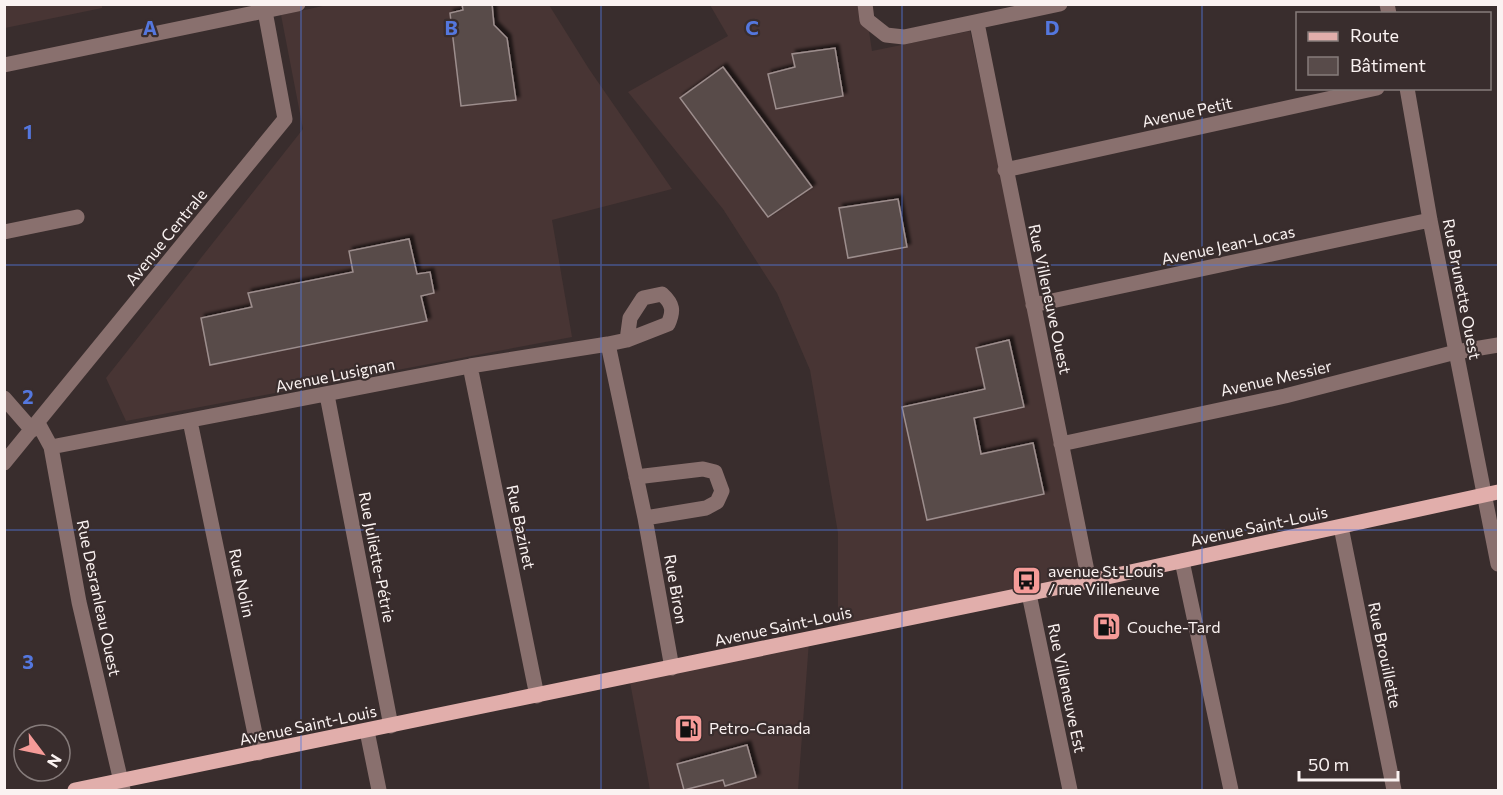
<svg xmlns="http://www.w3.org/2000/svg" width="1503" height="795" viewBox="0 0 1503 795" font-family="Commissioner,sans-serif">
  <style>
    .built { fill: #483534 }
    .building { fill: #584b4a; stroke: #9d8e8d; stroke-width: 1.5; filter: url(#shadow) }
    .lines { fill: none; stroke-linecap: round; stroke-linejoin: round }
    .minor { stroke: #89706e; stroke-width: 15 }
    .major { stroke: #e1aeab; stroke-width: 15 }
    .grid { fill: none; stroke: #5477de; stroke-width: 1.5; stroke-opacity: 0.55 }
    .labels { text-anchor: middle; stroke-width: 4.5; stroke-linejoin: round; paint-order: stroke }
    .street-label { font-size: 16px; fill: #faf2f1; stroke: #392d2d }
    .poi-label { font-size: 16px; fill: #faf2f1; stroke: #392d2d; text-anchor: start }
    .grid-label { font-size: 20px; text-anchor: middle; font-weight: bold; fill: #5477de; stroke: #392d2d; stroke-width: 4.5; stroke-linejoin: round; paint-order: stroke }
  </style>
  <defs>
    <filter id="shadow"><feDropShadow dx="3.5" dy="-3.5" stdDeviation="1.5" flood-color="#0009"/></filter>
  </defs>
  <rect width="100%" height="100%" fill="#392d2d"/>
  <path class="built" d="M 5,4 L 102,4 L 102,8 L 5,28 Z
    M 332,4 L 549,5 L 589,69 L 672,189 L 552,220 L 572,337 L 126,421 L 106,378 L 303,129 L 281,15 Z
    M 710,5 L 865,5 L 872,51 L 970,31 L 1089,581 L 838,633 L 838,533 L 810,370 L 777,293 L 723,209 L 628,92 L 728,36 Z
    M 809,641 L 798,790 L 650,790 L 630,682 Z"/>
  <path class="building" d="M 462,4 L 492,4 L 494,25 L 507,38 L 516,100 L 461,106 L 450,13 L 463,10 Z
    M 835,48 L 843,96 L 776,109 L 768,74 L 795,67 L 792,54 Z
    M 723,67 L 812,187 L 768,217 L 680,98 Z
    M 898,199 L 907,247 L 848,258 L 839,208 Z
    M 409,239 L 417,274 L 430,272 L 434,293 L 421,296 L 427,321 L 210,365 L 201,318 L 252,307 L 248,293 L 353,272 L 349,251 Z
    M 1009,340 L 1024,407 L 974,418 L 981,454 L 1033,443 L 1044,494 L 927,520 L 902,407 L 985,389 L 976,348 Z
    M 747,745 L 756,777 L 725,786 L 723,780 L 684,790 L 677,764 Z"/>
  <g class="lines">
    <path class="minor" d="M 865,4 L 867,20 L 886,35 L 904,37 L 1060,4
      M 1387,4 L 1389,14
      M 977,23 L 1089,581
      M 4,65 L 298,4
      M 1407,88 L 1430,220 L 1498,564
      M 1005,170 L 1377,88
      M 4,232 L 77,217
      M 1033,305 L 1430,220
      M 608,344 L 645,518 L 672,668
      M 470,366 L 537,696
      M 327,395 L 391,726
      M 4,398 L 32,430
      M 190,421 L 259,753
      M 38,423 L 51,447 L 79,602 L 123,790
      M 1061,444 L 1285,396 L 1456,352 L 1498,345
      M 51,447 L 470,366 L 608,344 L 627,340 L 668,324 C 674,311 673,304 662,294 L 643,298 L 630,318 L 627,340
      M 4,463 L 285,119 L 265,11
      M 636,477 L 703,469 L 715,472 L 722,491 L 717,502 L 706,508 L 645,518
      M 1341,527 L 1394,790
      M 1182,561 L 1231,790
      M 1029,594 L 1070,790
      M 367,731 L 379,790"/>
    <path class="major" d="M 75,790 L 1089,581 L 1498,492"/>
  </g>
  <path class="grid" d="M 301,4 L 301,790M 601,4 L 601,790M 902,4 L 902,790M 1202,4 L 1202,790M 4,265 L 1498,265M 4,530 L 1498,530"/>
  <defs>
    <symbol id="bus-square" viewBox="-11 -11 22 22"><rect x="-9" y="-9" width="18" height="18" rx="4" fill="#f59b98" stroke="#392d2d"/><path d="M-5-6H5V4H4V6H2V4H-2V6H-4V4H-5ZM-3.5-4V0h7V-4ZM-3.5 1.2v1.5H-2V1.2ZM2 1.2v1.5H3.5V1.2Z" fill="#111"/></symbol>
    <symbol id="fuel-square" viewBox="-11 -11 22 22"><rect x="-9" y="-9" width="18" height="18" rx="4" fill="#f59b98" stroke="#392d2d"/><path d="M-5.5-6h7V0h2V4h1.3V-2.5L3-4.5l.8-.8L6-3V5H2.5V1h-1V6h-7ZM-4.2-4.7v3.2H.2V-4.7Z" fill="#111"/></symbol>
  </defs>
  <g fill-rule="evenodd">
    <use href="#bus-square" x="1010" y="564" width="33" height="33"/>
    <use href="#fuel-square" x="1090" y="610" width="33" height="33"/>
    <use href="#fuel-square" x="672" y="712" width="33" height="33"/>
  </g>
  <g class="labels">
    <g class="street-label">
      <text transform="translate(1187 112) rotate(-12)" y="6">Avenue Petit</text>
      <text transform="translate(166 237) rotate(-51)" y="6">Avenue Centrale</text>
      <text transform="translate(1228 245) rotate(-12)" y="6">Avenue Jean-Locas</text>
      <text transform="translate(1462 289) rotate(79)" y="6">Rue Brunette Ouest</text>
      <text transform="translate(1050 299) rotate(78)" y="6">Rue Villeneuve Ouest</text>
      <text transform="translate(335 375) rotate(-11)" y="6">Avenue Lusignan</text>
      <text transform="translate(1276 378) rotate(-13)" y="6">Avenue Messier</text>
      <text transform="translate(1259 526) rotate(-12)" y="6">Avenue Saint-Louis</text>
      <text transform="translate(521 527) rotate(78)" y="6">Rue Bazinet</text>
      <text transform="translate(377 557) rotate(79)" y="6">Rue Juliette-Pétrie</text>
      <text transform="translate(242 583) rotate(78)" y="6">Rue Nolin</text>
      <text transform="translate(676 589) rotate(80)" y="6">Rue Biron</text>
      <text transform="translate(99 598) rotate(78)" y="6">Rue Desranleau Ouest</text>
      <text transform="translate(783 626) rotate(-12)" y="6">Avenue Saint-Louis</text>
      <text transform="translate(1385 655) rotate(78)" y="6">Rue Brouillette</text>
      <text transform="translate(1067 688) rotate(78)" y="6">Rue Villeneuve Est</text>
      <text transform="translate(308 725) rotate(-12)" y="6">Avenue Saint-Louis</text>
    </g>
    <g class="poi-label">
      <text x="1048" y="577">avenue St-Louis<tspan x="1048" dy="18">/ rue Villeneuve</tspan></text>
      <text x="1127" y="633">Couche-Tard</text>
      <text x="709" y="734">Petro-Canada</text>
    </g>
  </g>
  <g class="grid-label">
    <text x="150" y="35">A</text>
    <text x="451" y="35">B</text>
    <text x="752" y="35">C</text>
    <text x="1052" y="35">D</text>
    <text x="28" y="139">1</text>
    <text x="28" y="404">2</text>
    <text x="28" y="669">3</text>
  </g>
  <rect width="1503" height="795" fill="none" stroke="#faf2f1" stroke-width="12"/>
  <rect x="1296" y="12" width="195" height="78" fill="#392d2d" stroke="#867c7b" stroke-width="1.5"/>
  <rect x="1308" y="32" width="30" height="9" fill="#e1aeab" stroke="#867c7b" stroke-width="1.5"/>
  <text x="1350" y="42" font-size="18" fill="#faf2f1">Route</text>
  <rect x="1308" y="57" width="30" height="18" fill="#584b4a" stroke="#867c7b" stroke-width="1.5"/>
  <text x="1350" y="72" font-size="18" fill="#faf2f1">Bâtiment</text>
  <g transform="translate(42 753) rotate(122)"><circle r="28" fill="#392d2d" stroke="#867c7b" stroke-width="1.5"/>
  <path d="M0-4.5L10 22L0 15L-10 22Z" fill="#f59b98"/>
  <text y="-9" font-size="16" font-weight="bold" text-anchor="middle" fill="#faf2f1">N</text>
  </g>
  <path d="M1299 771v9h99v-9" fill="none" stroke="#faf2f1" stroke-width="3"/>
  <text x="1308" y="771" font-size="18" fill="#faf2f1" stroke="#392d2d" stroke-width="4.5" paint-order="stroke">50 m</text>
</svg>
